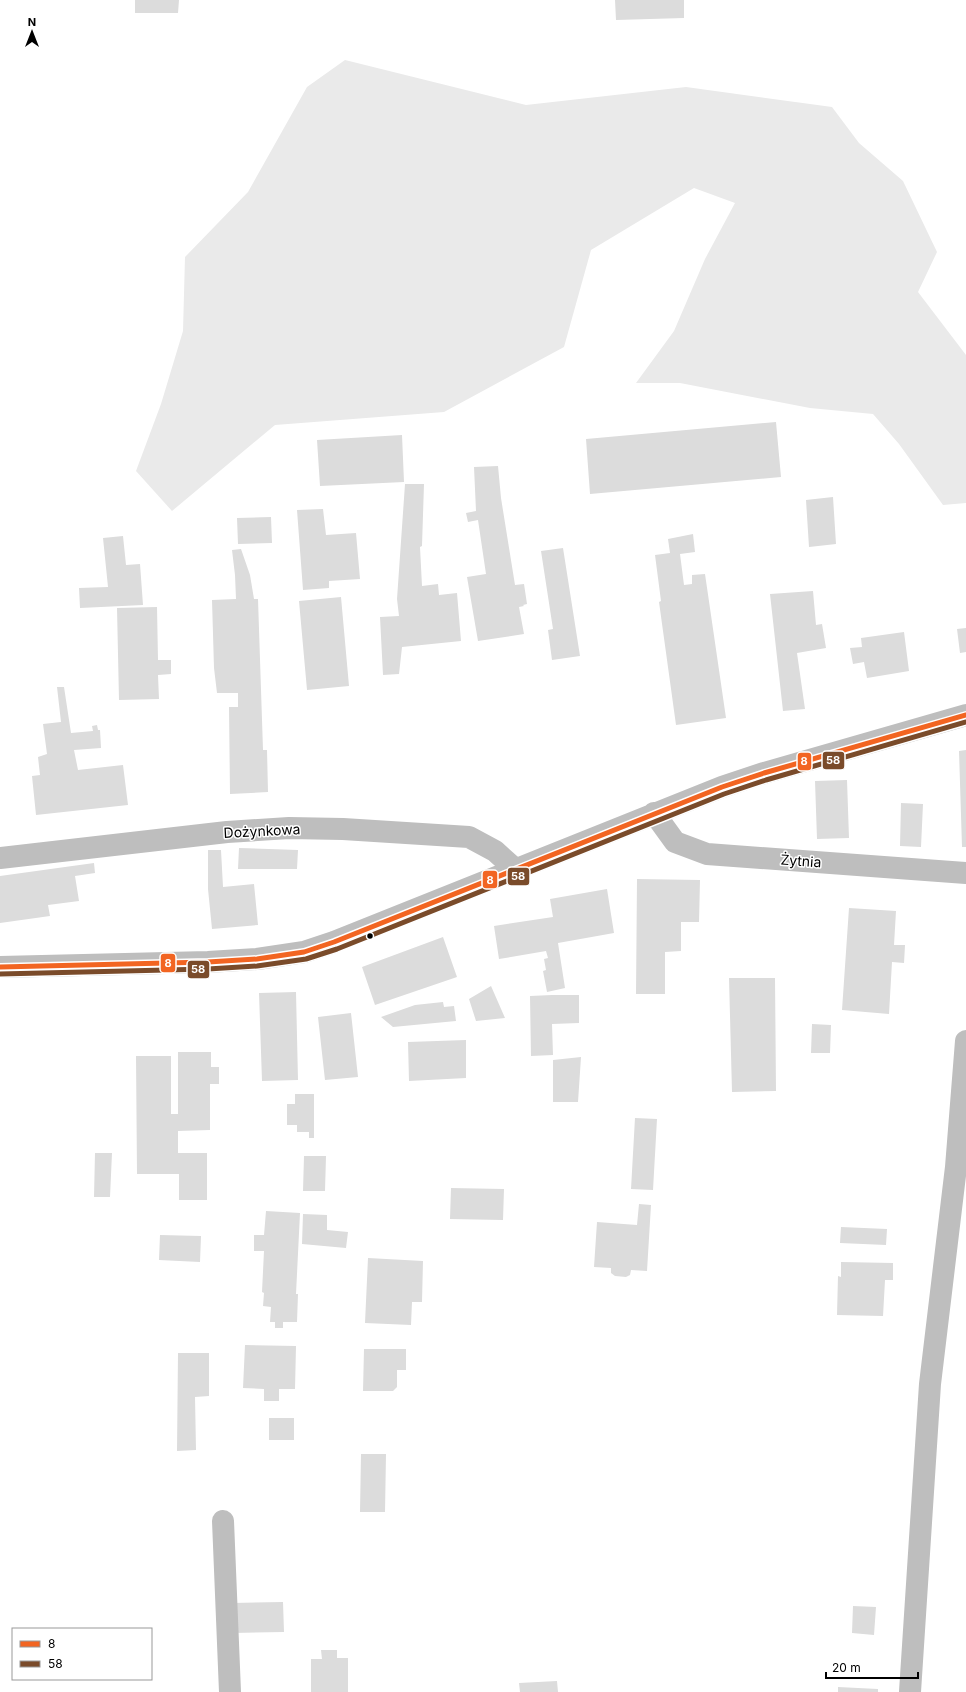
<svg xmlns="http://www.w3.org/2000/svg" width="966" height="1692" viewBox="0 0 966 1692" font-family="Inter,sans-serif">
  <style>
    .green { fill: #eaeaea }
    .building { fill: #dcdcdc }
    .lines { fill: none; stroke-linecap: round; stroke-linejoin: round }
    .minor { stroke: #bebebe; stroke-width: 22 }
    .bus-1-casing { stroke: #fff; stroke-width: 8 }
    .bus-2-casing { stroke: #fff; stroke-width: 8 }
    .bus-1 { stroke: #f26522; stroke-width: 5 }
    .bus-2 { stroke: #7a4b2a; stroke-width: 5 }
    .bus-dot { fill: #000; stroke: #fff; stroke-width: 1.5 }
    .labels { text-anchor: middle; stroke-width: 3; stroke-linejoin: round; paint-order: stroke }
    .street-label { font-size: 14px; fill: #000; stroke: #fff }
    .line-badge { stroke: #fff; stroke-width: 1.5 }
    .badge-label { font-size: 11px; text-anchor: middle; font-weight: bold; fill: #fff }
  </style>
  <rect width="100%" height="100%" fill="#fff"/>
  <path class="green" d="M 345,60 L 526,105 L 686,87 L 832,107 L 859,143 L 903,181 L 937,252 L 918,292 L 966,355 L 966,503 L 943,505 L 899,444 L 873,414 L 810,408 L 680,383 L 636,383 L 674,331 L 705,259 L 735,203 L 694,188 L 591,250 L 564,347 L 444,412 L 275,425 L 172,511 L 136,471 L 161,404 L 183,331 L 185,257 L 248,192 L 307,87 Z"/>
  <path class="building" d="M 135,0 L 179,0 L 178,13 L 135,13 Z
    M 615,0 L 684,0 L 684,18 L 616,20 Z
    M 776,422 L 781,477 L 590,494 L 586,439 Z
    M 402,435 L 404,482 L 320,486 L 317,440 Z
    M 498,466 L 501,498 L 515,585 L 524,584 L 527,604 L 523,605 L 524,606 L 519,607 L 524,634 L 478,641 L 467,577 L 486,574 L 478,520 L 468,522 L 466,513 L 476,511 L 474,467 Z
    M 405,484 L 424,484 L 422,546 L 420,547 L 422,586 L 438,584 L 439,595 L 457,593 L 461,641 L 402,647 L 399,674 L 383,675 L 380,617 L 399,616 L 397,599 Z
    M 833,497 L 836,544 L 809,547 L 806,500 Z
    M 323,509 L 326,535 L 356,533 L 360,579 L 329,581 L 329,588 L 303,590 L 297,510 Z
    M 271,517 L 272,543 L 238,544 L 237,518 Z
    M 693,534 L 695,552 L 680,554 L 684,585 L 692,584 L 692,575 L 705,574 L 726,718 L 676,725 L 659,602 L 661,601 L 655,555 L 670,553 L 668,539 Z
    M 123,536 L 126,565 L 140,564 L 143,605 L 80,608 L 79,588 L 108,587 L 103,538 Z
    M 563,548 L 580,656 L 552,660 L 548,630 L 553,629 L 541,551 Z
    M 241,549 L 250,575 L 254,599 L 258,599 L 263,750 L 267,750 L 268,792 L 230,794 L 229,707 L 238,707 L 238,693 L 217,693 L 214,668 L 212,600 L 236,599 L 235,575 L 232,550 Z
    M 813,591 L 816,625 L 822,624 L 826,648 L 797,653 L 805,709 L 783,711 L 770,594 Z
    M 341,597 L 349,686 L 307,690 L 299,601 Z
    M 157,607 L 158,660 L 171,660 L 171,674 L 158,675 L 159,699 L 119,700 L 117,608 Z
    M 966,628 L 966,652 L 960,653 L 957,629 Z
    M 904,632 L 909,671 L 867,678 L 864,662 L 853,664 L 850,648 L 862,647 L 861,638 Z
    M 57,687 L 64,687 L 71,733 L 93,731 L 92,726 L 97,725 L 98,730 L 100,730 L 101,748 L 74,750 L 78,770 L 123,765 L 128,805 L 36,815 L 32,776 L 40,775 L 38,757 L 47,754 L 43,724 L 61,722 Z
    M 966,750 L 966,847 L 962,847 L 959,751 Z
    M 847,780 L 849,838 L 817,839 L 815,781 Z
    M 901,803 L 923,804 L 921,847 L 900,846 Z
    M 239,848 L 298,850 L 297,869 L 238,869 Z
    M 208,850 L 221,850 L 223,887 L 254,884 L 258,925 L 212,929 L 208,889 Z
    M 94,863 L 95,873 L 75,876 L 79,901 L 48,905 L 50,916 L 0,923 L 0,876 Z
    M 637,879 L 700,880 L 699,922 L 681,922 L 681,951 L 665,952 L 665,994 L 636,994 Z
    M 607,889 L 614,933 L 558,943 L 565,988 L 547,992 L 543,971 L 546,970 L 544,959 L 548,958 L 546,951 L 499,959 L 494,926 L 553,917 L 550,899 Z
    M 849,908 L 896,911 L 894,945 L 905,945 L 904,963 L 892,962 L 889,1014 L 842,1010 Z
    M 443,937 L 457,977 L 375,1005 L 362,967 Z
    M 729,978 L 775,978 L 776,1091 L 732,1092 Z
    M 491,986 L 505,1018 L 476,1021 L 469,999 Z
    M 296,992 L 298,1080 L 262,1081 L 259,993 Z
    M 552,995 L 579,995 L 579,1023 L 552,1024 L 553,1055 L 531,1056 L 530,996 Z
    M 443,1002 L 444,1007 L 454,1006 L 456,1021 L 393,1027 L 381,1017 L 415,1005 Z
    M 351,1013 L 358,1077 L 325,1080 L 318,1017 Z
    M 812,1024 L 831,1025 L 830,1053 L 811,1053 Z
    M 466,1040 L 466,1078 L 409,1081 L 408,1042 Z
    M 178,1052 L 211,1052 L 211,1067 L 219,1067 L 219,1084 L 210,1084 L 210,1130 L 178,1131 L 178,1153 L 207,1153 L 207,1200 L 179,1200 L 179,1174 L 137,1174 L 136,1056 L 171,1056 L 171,1114 L 178,1114 Z
    M 581,1057 L 578,1102 L 553,1102 L 553,1060 Z
    M 295,1094 L 314,1094 L 314,1138 L 309,1138 L 309,1132 L 297,1132 L 297,1125 L 287,1125 L 287,1104 L 295,1104 Z
    M 635,1118 L 657,1119 L 653,1190 L 631,1189 Z
    M 95,1153 L 112,1153 L 110,1197 L 94,1197 Z
    M 304,1156 L 326,1156 L 325,1191 L 303,1191 Z
    M 451,1188 L 504,1189 L 503,1220 L 450,1219 Z
    M 639,1204 L 651,1205 L 647,1271 L 631,1270 L 630,1275 L 626,1277 L 615,1276 L 611,1273 L 611,1268 L 594,1267 L 597,1222 L 637,1225 Z
    M 266,1211 L 300,1213 L 296,1294 L 298,1294 L 297,1322 L 283,1322 L 283,1328 L 275,1328 L 275,1322 L 270,1322 L 271,1307 L 263,1306 L 264,1293 L 262,1292 L 264,1251 L 254,1251 L 254,1235 L 264,1235 Z
    M 303,1214 L 327,1215 L 327,1230 L 348,1232 L 346,1248 L 302,1244 Z
    M 841,1227 L 887,1229 L 886,1245 L 840,1243 Z
    M 160,1235 L 201,1236 L 200,1262 L 159,1260 Z
    M 368,1258 L 423,1261 L 422,1302 L 412,1302 L 411,1325 L 365,1323 Z
    M 841,1262 L 893,1263 L 893,1280 L 885,1280 L 883,1316 L 837,1315 L 838,1276 L 841,1277 Z
    M 245,1345 L 296,1346 L 295,1389 L 279,1389 L 279,1401 L 264,1401 L 264,1389 L 243,1388 Z
    M 364,1349 L 406,1349 L 406,1370 L 397,1370 L 397,1387 L 393,1391 L 363,1391 Z
    M 178,1353 L 209,1353 L 209,1396 L 195,1397 L 196,1450 L 177,1451 Z
    M 269,1418 L 294,1418 L 294,1440 L 269,1440 Z
    M 361,1454 L 386,1454 L 385,1512 L 360,1512 Z
    M 283,1602 L 284,1632 L 233,1633 L 232,1603 Z
    M 853,1606 L 876,1607 L 874,1635 L 852,1633 Z
    M 321,1650 L 337,1650 L 337,1658 L 348,1658 L 348,1692 L 311,1692 L 311,1659 L 322,1659 Z
    M 557,1681 L 558,1692 L 520,1692 L 519,1683 Z
    M 838,1687 L 878,1689 L 878,1692 L 838,1692 Z"/>
  <g class="lines">
    <path class="minor" d="M 654,813 L 675,842 L 707,854 L 966,873
      M 0,858 L 227,832 L 289,828 L 343,829 L 469,837 L 495,851 L 515,869
      M 0,967 L 208,962 L 257,959 L 304,952 L 334,942 L 722,787 L 764,773 L 966,715
      M 223,1521 L 230,1692
      M 910,1692 L 930,1384 L 956,1167 L 966,1041"/>
    <defs>
      <path id="bus-1" d="M 0,967 L 208,962 L 257,959 L 304,952 L 334,942 L 722,787 L 764,773 L 966,715"/>
      <path id="bus-2" d="M 0,974 L 208,969 L 257,966 L 306,959 L 337,949 L 724,794 L 766,780 L 966,722"/>
    </defs>
    <use href="#bus-1" class="bus-1-casing"/>
    <use href="#bus-2" class="bus-2-casing"/>
    <use href="#bus-1" class="bus-1"/>
    <use href="#bus-2" class="bus-2"/>
  </g>
  <circle class="bus-dot" cx="370" cy="936" r="3.5"/>
  <g class="labels">
    <g class="street-label">
      <text transform="translate(262 831) rotate(-3)" y="5">Dożynkowa</text>
      <text transform="translate(801 861) rotate(4)" y="5">Żytnia</text>
    </g>
  </g>
  <g class="line-badge">
    <rect x="822" y="751" width="23" height="19" rx="4" fill="#7a4b2a"/>
    <rect x="797" y="752" width="15" height="19" rx="4" fill="#f26522"/>
    <rect x="507" y="867" width="23" height="19" rx="4" fill="#7a4b2a"/>
    <rect x="482" y="870" width="16" height="19" rx="4" fill="#f26522"/>
    <rect x="160" y="953" width="16" height="20" rx="4" fill="#f26522"/>
    <rect x="187" y="960" width="23" height="19" rx="4" fill="#7a4b2a"/>
  </g>
  <g class="badge-label">
    <text x="833" y="764">58</text>
    <text x="804" y="765">8</text>
    <text x="518" y="880">58</text>
    <text x="490" y="884">8</text>
    <text x="168" y="967">8</text>
    <text x="198" y="973">58</text>
  </g>
  <rect x="12" y="1628" width="140" height="52" fill="#ffffff" stroke="#999999"/>
  <rect x="20" y="1641" width="20" height="6" fill="#f26522" stroke="#999999"/>
  <text x="48" y="1648" font-size="12" fill="#000000">8</text>
  <rect x="20" y="1661" width="20" height="6" fill="#7a4b2a" stroke="#999999"/>
  <text x="48" y="1668" font-size="12" fill="#000000">58</text>
  <g transform="translate(32 32)" stroke="#ffffff" stroke-width="3" paint-order="stroke">
  <path d="M0-3L7 15L0 10L-7 15Z" fill="#000000"/>
  <text y="-6" font-size="11" font-weight="bold" text-anchor="middle" fill="#000000">N</text>
  </g>
  <path d="M826 1672v6h92v-6" fill="none" stroke="#000000" stroke-width="2"/>
  <text x="832" y="1672" font-size="12" fill="#000000" stroke="#ffffff" stroke-width="3" paint-order="stroke">20 m</text>
</svg>
